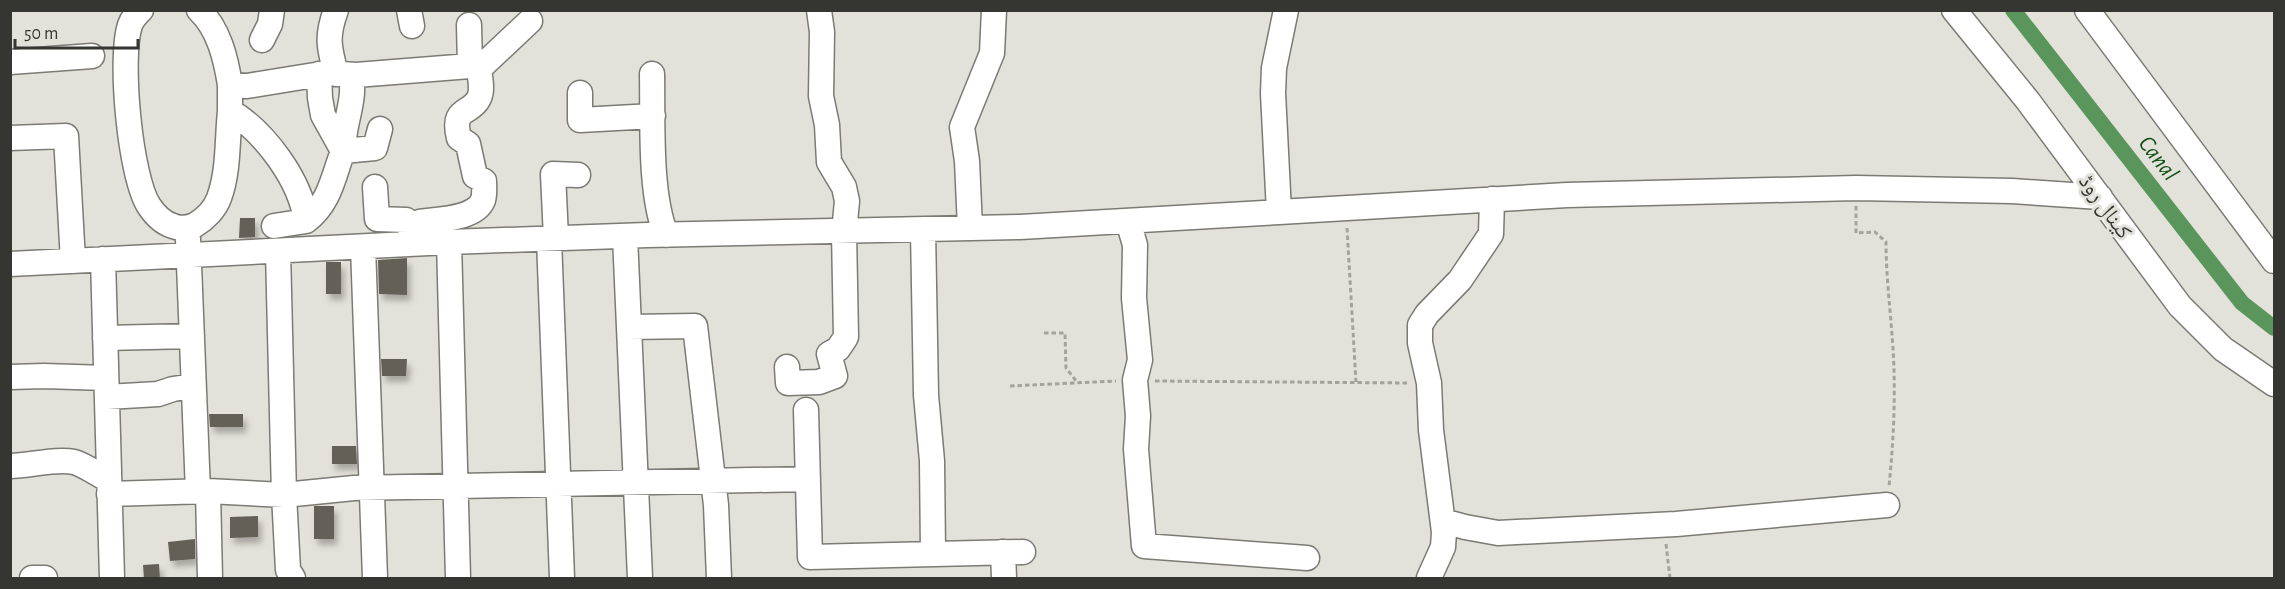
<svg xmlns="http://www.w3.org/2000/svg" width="2285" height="589" viewBox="0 0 2285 589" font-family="'Alegreya Sans','Noto Naskh Arabic',sans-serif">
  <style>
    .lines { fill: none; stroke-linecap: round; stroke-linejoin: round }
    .canal { stroke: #5a965b; stroke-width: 16 }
    .building { fill: #636059; filter: url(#shadow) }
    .minor-casing { stroke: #7b7b73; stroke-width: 27 }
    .path { stroke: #a3a39c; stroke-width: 3; stroke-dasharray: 4.5 3; stroke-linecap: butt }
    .minor { stroke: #fff; stroke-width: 24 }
    .labels { text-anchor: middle; stroke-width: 6; stroke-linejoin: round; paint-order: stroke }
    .street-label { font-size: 22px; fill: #353531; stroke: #e3e2da }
    .water-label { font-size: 24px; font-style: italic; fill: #115117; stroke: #e3e2da }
  </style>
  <defs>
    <filter id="shadow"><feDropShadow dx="3.5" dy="6" stdDeviation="3" flood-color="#0004"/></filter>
  </defs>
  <rect width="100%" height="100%" fill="#e3e2da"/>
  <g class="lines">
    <path class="canal" d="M 2013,10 L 2242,303 L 2274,328"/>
  </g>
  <path class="building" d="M 240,218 L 255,218 L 255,237 L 239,238 Z
    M 407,258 L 407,295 L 379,294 L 378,260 Z
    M 326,262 L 341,262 L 341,294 L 326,294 Z
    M 381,359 L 407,359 L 406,376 L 382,376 Z
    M 209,414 L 243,414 L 243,427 L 210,427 Z
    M 332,446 L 356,446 L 357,464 L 332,464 Z
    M 314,506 L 334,506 L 334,539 L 314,539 Z
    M 258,516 L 258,537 L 230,538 L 230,517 Z
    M 195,539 L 195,559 L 170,561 L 168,542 Z
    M 159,564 L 160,579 L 144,579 L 143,565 Z"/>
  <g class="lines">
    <defs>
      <path id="minor" d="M 141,10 C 136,15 132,19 130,25 C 119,58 130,177 149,206 C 155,215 163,223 173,226 C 180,229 188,228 195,225 C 205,219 215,209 219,198 C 229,171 227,140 230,111
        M 199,10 C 219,29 226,59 230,85
        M 409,10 L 412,26
        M 1954,10 L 2028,101 L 2180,306 L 2223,349 L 2274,384
        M 2087,10 L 2274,261
        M 469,25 L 470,66
        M 262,40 L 270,24 L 272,10
        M 10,62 L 92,56
        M 479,69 L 530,21
        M 319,74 L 320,98 L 323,115 L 343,151 C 343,123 356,102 351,75
        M 336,74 C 329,47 326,37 336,10
        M 652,74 C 653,122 649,192 666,235
        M 580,93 L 580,120 L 653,116
        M 10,138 L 66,136 L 73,261
        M 375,187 L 377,219 L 406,220 L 413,228
        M 1279,212 L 1567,195 L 1856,188 L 2012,191 L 2100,197
        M 306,221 C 330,203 333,177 343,151 L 375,148 L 380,129
        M 1128,221 L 1135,245 L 1134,298 L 1140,360 L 1135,380 L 1138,416 L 1136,449 L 1144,546 L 1307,558
        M 274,226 L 306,221 C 301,181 265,132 230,111 L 230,85 L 247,86 L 327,73 L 356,75 L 470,66 L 479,69 C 480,78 483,90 479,98 C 471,115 451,106 459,138 L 468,144 L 475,176 L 484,181 C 484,186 485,194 483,200 C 475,220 436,219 419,222 L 413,228 L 407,244
        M 970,228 L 967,161 L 962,127 L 992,53 L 994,10
        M 923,230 L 926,395 L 932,461 L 933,553
        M 625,236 L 640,578
        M 556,238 L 553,174 L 578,175
        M 188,239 L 198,492
        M 549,239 L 562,578
        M 449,242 L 458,578
        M 363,247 L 375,578
        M 278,251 L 284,495 L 288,570 L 293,578
        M 103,259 L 112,578
        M 10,264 L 449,242 L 647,235 L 1020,227 L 1279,212 L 1273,93 L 1274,68 L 1286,10
        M 629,327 L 695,326 L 716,505 L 719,578
        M 105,338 L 192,336
        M 787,367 L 788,383 L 819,382 L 835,376 L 829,354 L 838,349 L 846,337 L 844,232 L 847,201 L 844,187 L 829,162 L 827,125 L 821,96 L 822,32 L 819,10
        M 10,377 L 44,376 L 106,378
        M 107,397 L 158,394 L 173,389 L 193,386
        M 806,410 L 810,557 L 1023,552
        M 10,466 C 30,466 56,458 74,462 C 85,465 98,475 109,480
        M 208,491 L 284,495 L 354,488 L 808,479
        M 109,494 L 208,491 L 210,578
        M 1443,521 L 1465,527 L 1498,533 L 1676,524 L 1887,505
        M 1003,552 L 1004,578
        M 32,578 L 45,578
        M 1429,578 L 1443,547 L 1444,532 L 1431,430 L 1429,383 L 1420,343 L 1420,325 L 1427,314 L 1460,280 L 1491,234 L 1492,199"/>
    </defs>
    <use href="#minor" class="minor-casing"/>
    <path class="path" d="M 1856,206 L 1856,233 L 1875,232 L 1886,242 C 1886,285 1893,328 1894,371 C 1895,409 1893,447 1889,486
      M 1347,228 L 1356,382
      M 1044,333 L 1065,333 L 1066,368 L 1077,382
      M 1155,381 L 1410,383
      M 1010,386 L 1116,381
      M 1666,544 L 1670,578"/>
    <use href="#minor" class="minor"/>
  </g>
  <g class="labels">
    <g class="street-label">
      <text transform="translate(2106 206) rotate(54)" y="8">کینال روڈ</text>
    </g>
    <g class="water-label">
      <text transform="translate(2159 158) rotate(52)" y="8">Canal</text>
    </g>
  </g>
  <rect width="2285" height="589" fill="none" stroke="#353531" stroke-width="24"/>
  <path d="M15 39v9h123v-9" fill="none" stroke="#353531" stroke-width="3"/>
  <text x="24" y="39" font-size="18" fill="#353531" stroke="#e3e2da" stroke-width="4.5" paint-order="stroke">50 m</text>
</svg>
